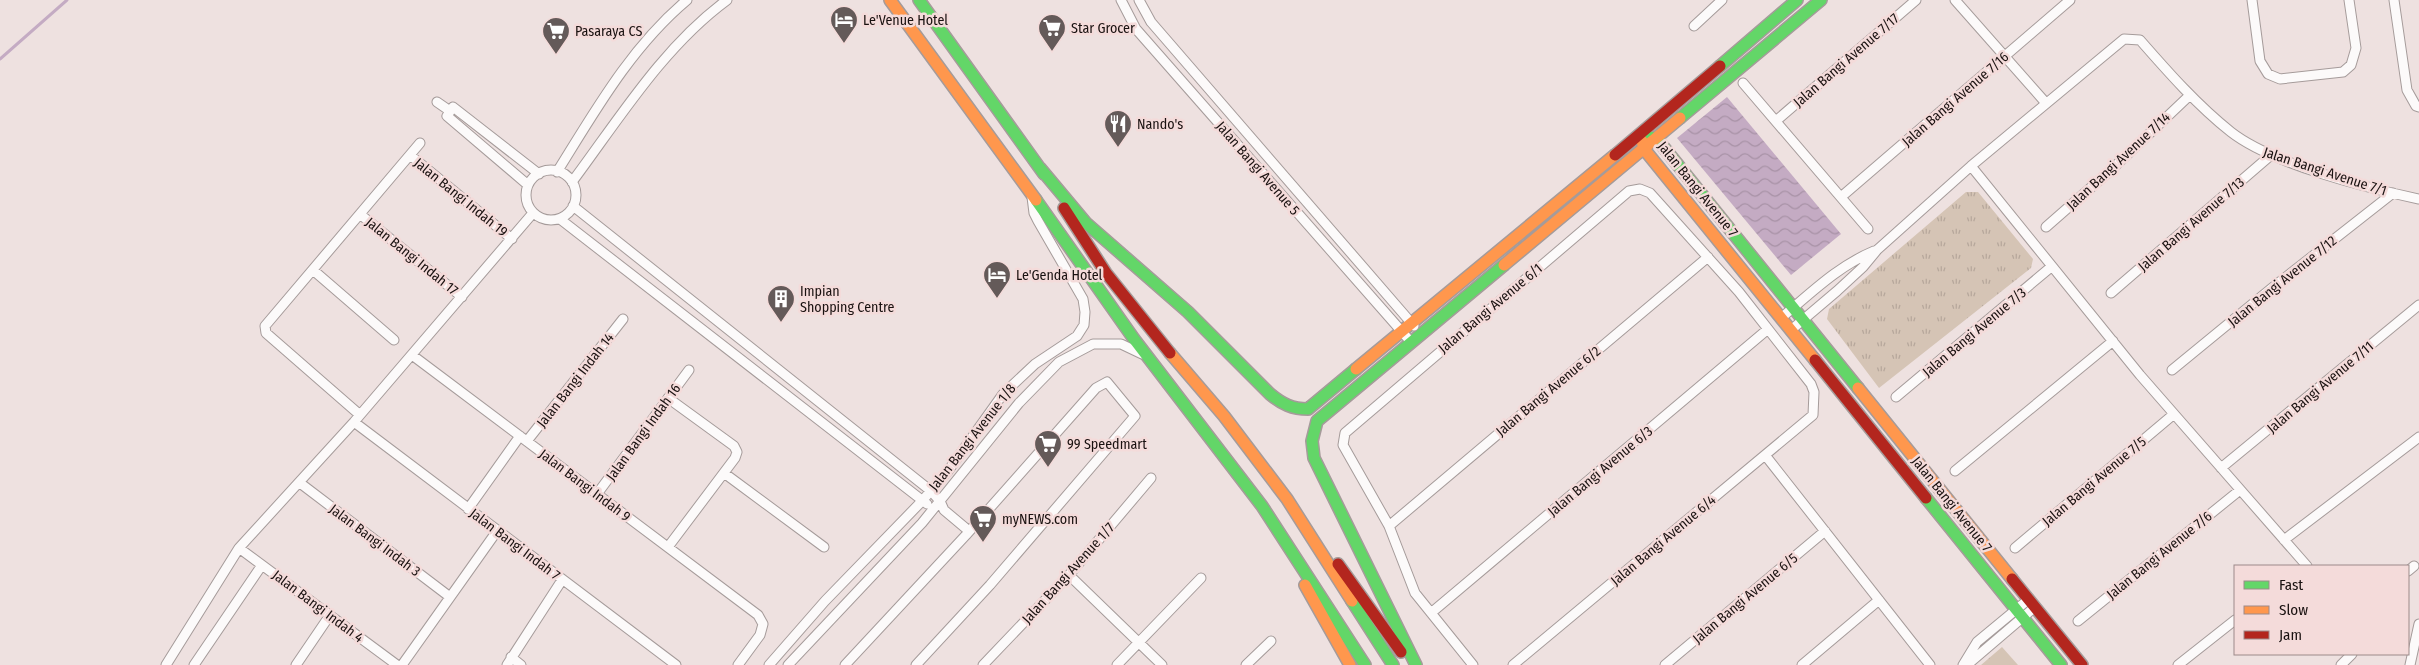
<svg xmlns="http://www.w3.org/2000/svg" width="2419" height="665" viewBox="0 0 2419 665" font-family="'Fira Sans Condensed',sans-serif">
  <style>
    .park { fill: url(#park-tufts) }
    .water { fill: url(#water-waves) }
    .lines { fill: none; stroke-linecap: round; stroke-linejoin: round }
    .stream { stroke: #c4abc3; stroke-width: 3 }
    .street-casing { stroke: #a59b9a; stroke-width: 11 }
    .fast-casing { stroke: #a59b9a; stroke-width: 14 }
    .slow-casing { stroke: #a59b9a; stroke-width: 14 }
    .jam-casing { stroke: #a59b9a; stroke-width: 14 }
    .street { stroke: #fcfafa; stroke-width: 9 }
    .fast { stroke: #63d668; stroke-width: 11 }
    .slow { stroke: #ff974d; stroke-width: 11 }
    .jam { stroke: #b3261e; stroke-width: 11 }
    .labels { text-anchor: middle; stroke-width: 5; stroke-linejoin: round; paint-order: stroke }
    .poi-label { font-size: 14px; fill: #191110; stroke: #f4dbda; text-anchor: start }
    .street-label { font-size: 14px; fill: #191110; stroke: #f4dbda }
  </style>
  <defs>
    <pattern id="park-tufts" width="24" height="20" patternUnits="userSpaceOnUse" patternTransform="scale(1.25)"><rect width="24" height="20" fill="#d5c4b5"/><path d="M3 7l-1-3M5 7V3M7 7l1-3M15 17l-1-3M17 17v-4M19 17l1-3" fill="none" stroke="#b6a79b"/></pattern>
    <pattern id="water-waves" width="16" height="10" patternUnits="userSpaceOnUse" patternTransform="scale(1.25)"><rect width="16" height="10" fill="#c4abc3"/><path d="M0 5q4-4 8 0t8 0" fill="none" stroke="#a892a6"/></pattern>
  </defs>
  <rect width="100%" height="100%" fill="#eee1e0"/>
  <path class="park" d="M 1966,192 L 1978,192 L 2033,259 L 2031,268 L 1879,388 L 1827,319 L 1829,309 Z
    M 2002,647 L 2018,665 L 1981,665 Z"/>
  <path class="water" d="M 1727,97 L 1841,234 L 1791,275 L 1677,138 Z"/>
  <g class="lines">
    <path class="stream" d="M 0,59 L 67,0"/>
    <defs>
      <path id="street" d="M 1121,0 L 1136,29 L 1411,342
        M 1139,0 L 1151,22 L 1414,326
        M 1955,0 L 2045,102
        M 2252,0 L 2260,61 L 2268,74 L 2280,79 L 2343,72 L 2351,65 L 2356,48 L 2349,0
        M 2394,0 L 2407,90 L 2416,106 L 2419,107
        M 1694,26 L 1722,0
        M 1743,83 L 1868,229
        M 437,102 L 450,111
        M 1777,120 L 1916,0
        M 410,155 L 512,239
        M 1971,166 L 2140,375 L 2307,566
        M526 195a25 25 0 1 1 50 0a25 25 0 1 1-50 0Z
        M 557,172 C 595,111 631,47 687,0
        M 572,182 C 619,119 663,47 727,0
        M 528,185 L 447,116 L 453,107 L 539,174
        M 1841,197 L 2070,0
        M 573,206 L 931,491 L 940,501 L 944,510 L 969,531
        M 361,215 L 462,297
        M 560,219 L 927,504
        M 2046,227 L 2111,170 L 2190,95
        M 313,270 L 394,340
        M 2111,293 L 2271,155
        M 1781,318 C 1811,293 1838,266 1874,251
        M 1791,330 L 1837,291 L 1863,267 L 1877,250 L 1971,166 L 2124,39 L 2140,40 C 2168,72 2197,105 2231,132 C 2272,164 2367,188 2419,199
        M 412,355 L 758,615 L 763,624 L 760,635 L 738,665
        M 2172,370 L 2272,288 L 2393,193
        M 1896,397 L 2051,267
        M 360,415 L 266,333 L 265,326 L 420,143
        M 354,422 L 676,665
        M 527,441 L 623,319
        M 1765,455 L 1930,665
        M 2221,468 L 2419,305
        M 1955,471 L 2113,341
        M 724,473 L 824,547
        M 300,483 L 450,597
        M 597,494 L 689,370
        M 468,509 L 520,436
        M 1389,526 L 1708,257
        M 2284,540 L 2419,437
        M 668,547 L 735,458 L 737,452 L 734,446 L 668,398
        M 239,548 L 397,665
        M 2015,548 L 2174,414
        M 2408,571 L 2414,566
        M 1069,575 L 1162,665
        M 1431,613 L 1768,329
        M 2078,621 L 2240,490
        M 511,657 L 521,665
        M 166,665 L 239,548 L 354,422 L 533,213
        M 194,665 L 262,565
        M 296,665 L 330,615
        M 402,665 L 497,531
        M 507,665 L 562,580
        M 769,665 L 825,601 L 922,501 L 948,471 L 1003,394 L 1035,364 L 1077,336 L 1084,325 L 1085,312 L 1083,299 L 1038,221 L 1034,213 L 1032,197
        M 788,665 L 922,523 L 1019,403 L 1059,362 L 1093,344 L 1121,344 L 1142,354
        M 845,665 L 966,535 L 1096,388 L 1107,382 L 1135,416 L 990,585 L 916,665
        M 983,665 L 1069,575 L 1151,478
        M 1117,665 L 1201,578
        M 1246,665 L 1271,641
        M 1473,665 L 1415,593 L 1389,526 L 1343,445 L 1345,433 L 1629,191 L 1640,189 L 1650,193 L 1739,292 L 1811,384 L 1814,392 L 1813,415 L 1513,665
        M 1665,665 L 1825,531
        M 1802,665 L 1879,600
        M 1963,665 L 1977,642 L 2029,599
        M 1967,665 L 2035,607
        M 2178,665 L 2235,620
        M 2341,665 L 2352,654
        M 2410,665 L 2419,624"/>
      <path id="fast" d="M 919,0 L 1044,174
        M 1720,66 L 1797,0
        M 1680,118 L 1821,0
        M 1650,137 L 1657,139 L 1858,388
        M 1040,168 L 1086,223 L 1188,312 L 1270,394 C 1282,404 1292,409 1308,409 L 1356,369
        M 1036,200 L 1134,339 L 1262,506 L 1365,665
        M 1926,498 L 2061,665
        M 1352,601 L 1393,665
        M 1416,665 L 1314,458 L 1312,441 L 1317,421 L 1504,265"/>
      <path id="slow" d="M 890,0 L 1036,200
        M 1642,141 L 1644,149 L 1815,360
        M 1504,265 L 1680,118
        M 1170,353 L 1224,416 L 1287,499 L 1352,601
        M 1356,369 L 1615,155
        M 1858,388 L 2012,579
        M 1305,585 L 1350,665"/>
      <path id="jam" d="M 1615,155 L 1720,66
        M 1064,208 L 1106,273 L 1170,353
        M 1815,360 L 1926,498
        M 1338,564 L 1401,652
        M 2012,579 L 2082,665"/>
    </defs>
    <use href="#street" class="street-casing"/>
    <use href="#fast" class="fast-casing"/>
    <use href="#slow" class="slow-casing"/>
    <use href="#jam" class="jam-casing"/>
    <use href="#street" class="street"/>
    <use href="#fast" class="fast"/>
    <use href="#slow" class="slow"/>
    <use href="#jam" class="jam"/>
  </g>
  <defs>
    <symbol id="hotel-pin" viewBox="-11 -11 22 30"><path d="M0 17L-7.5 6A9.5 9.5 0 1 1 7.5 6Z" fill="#645a59" stroke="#f4dbda"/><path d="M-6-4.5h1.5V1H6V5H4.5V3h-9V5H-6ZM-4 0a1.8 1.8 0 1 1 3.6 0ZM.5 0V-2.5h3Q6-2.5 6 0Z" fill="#fff"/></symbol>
    <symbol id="supermarket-pin" viewBox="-11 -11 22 30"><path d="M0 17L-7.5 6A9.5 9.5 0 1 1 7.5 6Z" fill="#645a59" stroke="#f4dbda"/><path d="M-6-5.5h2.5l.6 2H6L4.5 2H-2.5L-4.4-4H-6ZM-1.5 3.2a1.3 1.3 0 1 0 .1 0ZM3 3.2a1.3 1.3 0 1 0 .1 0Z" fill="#fff"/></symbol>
    <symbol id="restaurant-pin" viewBox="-11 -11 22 30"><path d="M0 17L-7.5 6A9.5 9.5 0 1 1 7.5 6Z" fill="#645a59" stroke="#f4dbda"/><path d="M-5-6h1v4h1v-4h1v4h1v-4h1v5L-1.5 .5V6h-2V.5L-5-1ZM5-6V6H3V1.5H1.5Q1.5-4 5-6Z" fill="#fff"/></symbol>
    <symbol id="building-pin" viewBox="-11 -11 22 30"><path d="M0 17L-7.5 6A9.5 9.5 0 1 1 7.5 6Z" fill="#645a59" stroke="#f4dbda"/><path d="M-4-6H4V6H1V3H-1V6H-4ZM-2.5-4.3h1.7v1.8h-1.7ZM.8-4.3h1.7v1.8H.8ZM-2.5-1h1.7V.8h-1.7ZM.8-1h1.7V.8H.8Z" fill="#fff"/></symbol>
  </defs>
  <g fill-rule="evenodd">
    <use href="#hotel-pin" x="828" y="4" width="32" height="43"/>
    <use href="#supermarket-pin" x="1036" y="12" width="32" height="43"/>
    <use href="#supermarket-pin" x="540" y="15" width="32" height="43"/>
    <use href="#restaurant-pin" x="1102" y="108" width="32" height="43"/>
    <use href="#hotel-pin" x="981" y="259" width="32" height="43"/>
    <use href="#building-pin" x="765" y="283" width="32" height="43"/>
    <use href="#supermarket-pin" x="1032" y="428" width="32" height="43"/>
    <use href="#supermarket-pin" x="967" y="503" width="32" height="43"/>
  </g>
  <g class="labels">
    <g class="poi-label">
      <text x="863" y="25">Le'Venue Hotel</text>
      <text x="1071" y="33">Star Grocer</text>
      <text x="575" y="36">Pasaraya CS</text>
      <text x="1137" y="129">Nando's</text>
      <text x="1016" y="280">Le'Genda Hotel</text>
      <text x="800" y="296">Impian<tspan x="800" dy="16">Shopping Centre</tspan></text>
      <text x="1067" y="449">99 Speedmart</text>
      <text x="1002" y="524">myNEWS.com</text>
    </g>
    <g class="street-label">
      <text transform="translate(1846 60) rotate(-41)" y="5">Jalan Bangi Avenue 7/17</text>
      <text transform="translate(1955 99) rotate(-41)" y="5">Jalan Bangi Avenue 7/16</text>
      <text transform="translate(2118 161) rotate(-43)" y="5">Jalan Bangi Avenue 7/14</text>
      <text transform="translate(1258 168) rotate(49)" y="5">Jalan Bangi Avenue 5</text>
      <text transform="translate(2325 171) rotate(18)" y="5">Jalan Bangi Avenue 7/1</text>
      <text transform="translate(1698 189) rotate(51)" y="5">Jalan Bangi Avenue 7</text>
      <text transform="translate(461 197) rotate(39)" y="5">Jalan Bangi Indah 19</text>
      <text transform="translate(2191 224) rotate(-41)" y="5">Jalan Bangi Avenue 7/13</text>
      <text transform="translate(412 256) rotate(39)" y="5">Jalan Bangi Indah 17</text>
      <text transform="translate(2282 281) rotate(-39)" y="5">Jalan Bangi Avenue 7/12</text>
      <text transform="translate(1490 308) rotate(-40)" y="5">Jalan Bangi Avenue 6/1</text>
      <text transform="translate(1974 332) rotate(-40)" y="5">Jalan Bangi Avenue 7/3</text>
      <text transform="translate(575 380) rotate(-52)" y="5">Jalan Bangi Indah 14</text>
      <text transform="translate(2320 387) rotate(-40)" y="5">Jalan Bangi Avenue 7/11</text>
      <text transform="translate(1548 391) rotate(-40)" y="5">Jalan Bangi Avenue 6/2</text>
      <text transform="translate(643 432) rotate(-54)" y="5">Jalan Bangi Indah 16</text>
      <text transform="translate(972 437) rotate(-52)" y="5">Jalan Bangi Avenue 1/8</text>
      <text transform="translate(1600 471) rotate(-40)" y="5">Jalan Bangi Avenue 6/3</text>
      <text transform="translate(2094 481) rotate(-40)" y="5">Jalan Bangi Avenue 7/5</text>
      <text transform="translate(585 485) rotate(37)" y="5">Jalan Bangi Indah 9</text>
      <text transform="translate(1952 504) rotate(51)" y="5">Jalan Bangi Avenue 7</text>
      <text transform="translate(375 540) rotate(37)" y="5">Jalan Bangi Indah 3</text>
      <text transform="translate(1663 540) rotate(-40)" y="5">Jalan Bangi Avenue 6/4</text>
      <text transform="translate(515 544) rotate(37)" y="5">Jalan Bangi Indah 7</text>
      <text transform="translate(2159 555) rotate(-39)" y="5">Jalan Bangi Avenue 7/6</text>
      <text transform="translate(1068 573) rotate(-48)" y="5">Jalan Bangi Avenue 1/7</text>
      <text transform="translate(1745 598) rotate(-40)" y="5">Jalan Bangi Avenue 6/5</text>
      <text transform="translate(318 606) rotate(37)" y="5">Jalan Bangi Indah 4</text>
    </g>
  </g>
  <rect x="2234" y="565" width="175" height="90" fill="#f4dbda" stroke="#9c8a89"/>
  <rect x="2244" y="581" width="25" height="8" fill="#63d668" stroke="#9c8a89"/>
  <text x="2279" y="590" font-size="15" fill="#191110">Fast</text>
  <rect x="2244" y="606" width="25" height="8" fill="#ff974d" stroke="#9c8a89"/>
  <text x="2279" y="615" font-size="15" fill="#191110">Slow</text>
  <rect x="2244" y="631" width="25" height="8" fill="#b3261e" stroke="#9c8a89"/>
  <text x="2279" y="640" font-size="15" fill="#191110">Jam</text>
</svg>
